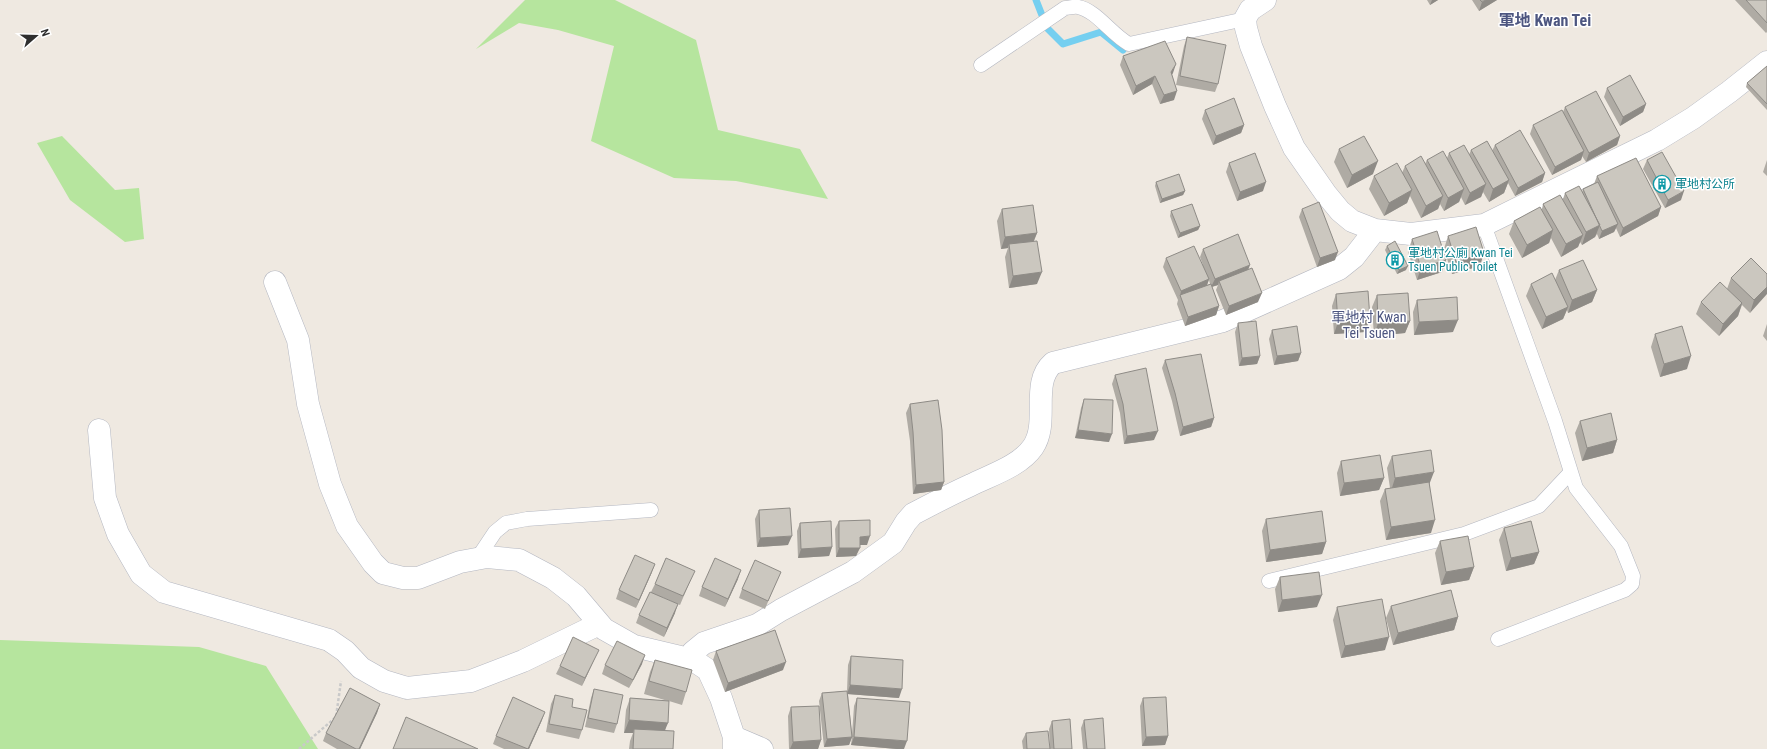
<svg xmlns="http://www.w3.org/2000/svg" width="1767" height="749" viewBox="0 0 1767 749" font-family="'Roboto Condensed','Noto Sans SC',sans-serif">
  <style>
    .green { fill: #b6e59e }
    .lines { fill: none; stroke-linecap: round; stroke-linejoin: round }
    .stream { stroke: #75cff0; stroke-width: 7 }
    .service-casing { stroke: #b4b7c1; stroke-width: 15 }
    .minor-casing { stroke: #b4b7c1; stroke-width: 23 }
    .path { stroke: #c9c9c9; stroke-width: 2.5; stroke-dasharray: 3 2; stroke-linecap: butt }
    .service { stroke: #fff; stroke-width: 14 }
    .minor { stroke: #fff; stroke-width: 22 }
    .wall { fill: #afaba4; fill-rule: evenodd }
    .shaded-wall { fill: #8e8b86 }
    .building { fill: #cbc7bf; stroke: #8e8b86 }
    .labels { text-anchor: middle; stroke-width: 3; stroke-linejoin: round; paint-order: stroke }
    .culture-label { font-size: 12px; fill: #0d838f; stroke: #fff; text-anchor: start }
    .quarter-label { font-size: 14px; fill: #4d5680; stroke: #fff }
    .district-label { font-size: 16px; font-weight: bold; fill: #4d5680; stroke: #fff }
  </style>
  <rect width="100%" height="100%" fill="#efe9e1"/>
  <path class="green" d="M 525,0 L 615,0 L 696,40 L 718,130 L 800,149 L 828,199 L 736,181 L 674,178 L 591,141 L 614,46 L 558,30 L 519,23 L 476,49 Z
    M 62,136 L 115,190 L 139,188 L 144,239 L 125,242 L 70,200 L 37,143 Z
    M 0,640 L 199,647 L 266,666 L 318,749 L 0,749 Z"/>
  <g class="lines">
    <path class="stream" d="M 1036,0 L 1047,28 L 1063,44 L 1101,32 L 1123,50"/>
    <defs>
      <path id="service" d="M 981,65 L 1065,8 C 1069,8 1074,6 1078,7 C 1096,10 1112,35 1129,44 L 1245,19
        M 1484,225 L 1555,421 L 1576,488 L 1621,546 L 1633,576 L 1632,584 L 1625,590 L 1498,639
        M 477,559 L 495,532 L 506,523 L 527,519 L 651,510
        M 1269,581 L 1464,534 L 1539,506 L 1570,473"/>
      <path id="minor" d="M 1265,0 L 1250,10 L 1245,19 L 1246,28 L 1251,46 L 1275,106 L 1294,148 L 1326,194 L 1340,211 L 1352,221 L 1375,230 L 1411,234 L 1484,225 L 1657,140 L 1693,118 L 1729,92 L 1767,62
        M 275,282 L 298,340 L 308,404 L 330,484 L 347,526 L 373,563 L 383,573 L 403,578 L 418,578 L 460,562 L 487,557 L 519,560 L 553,578 L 576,596 L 604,629 L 634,646 L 693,660 L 708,670 L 721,698 L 734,737 L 734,749
        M 99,430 L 105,498 L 118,534 L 141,574 L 164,592 L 329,640 L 345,651 L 361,668 L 384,681 L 407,688 L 471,681 L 523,661 L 599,624
        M 693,660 L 693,652 L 704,643 L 757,625 L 781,610 L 853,572 L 893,543 L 906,522 L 913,514 C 932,504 951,494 971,485 C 991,475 1020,466 1033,447 C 1050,422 1030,383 1053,363 L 1223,321 L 1339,269 L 1354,257 L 1375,230
        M 734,737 L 762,749"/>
    </defs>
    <use href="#service" class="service-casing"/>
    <use href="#minor" class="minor-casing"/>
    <path class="path" d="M 299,749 L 336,717 L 341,681"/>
    <use href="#service" class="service"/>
    <use href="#minor" class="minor"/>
  </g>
  <path class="wall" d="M 1427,0 L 1438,0 L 1430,5 Z
    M 1472,0 L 1497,0 L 1479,11 Z
    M 1735,0 L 1767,0 L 1767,32 L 1766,33 Z
    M 1187,37 L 1218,84 L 1215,92 L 1176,85 L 1184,46 Z
    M 1123,56 L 1173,73 L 1172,74 L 1174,100 L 1160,104 L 1152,84 L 1133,95 L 1120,65 Z
    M 1767,66 L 1767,110 L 1746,87 L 1747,83 Z
    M 1607,88 L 1646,104 L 1643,112 L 1620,126 L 1604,97 Z
    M 1565,107 L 1620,136 L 1617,145 L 1586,162 L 1582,156 L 1581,160 L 1552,175 L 1530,134 L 1533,125 L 1563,112 Z
    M 1205,110 L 1244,125 L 1241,133 L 1213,145 L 1202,119 Z
    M 1495,145 L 1545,173 L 1542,182 L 1515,196 L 1508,183 L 1504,193 L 1489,202 L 1483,192 L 1481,197 L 1465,205 L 1461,197 L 1459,202 L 1444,211 L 1440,204 L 1438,209 L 1421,218 L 1410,196 L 1407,203 L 1384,216 L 1369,189 L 1374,176 L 1402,173 L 1405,166 L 1425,164 L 1427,160 L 1447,158 L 1449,153 L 1469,155 L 1471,150 L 1492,151 Z
    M 1339,149 L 1373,174 L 1347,188 L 1334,162 Z
    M 1647,160 L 1681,200 L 1665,208 L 1643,169 Z
    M 1767,160 L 1767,176 L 1763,172 Z
    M 1229,163 L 1263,191 L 1237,201 L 1226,172 Z
    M 1597,176 L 1661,207 L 1658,216 L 1620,237 L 1616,228 L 1614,232 L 1599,239 L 1597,234 L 1595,237 L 1582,245 L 1580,242 L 1578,247 L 1561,257 L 1551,238 L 1549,243 L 1522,258 L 1509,234 L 1514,221 L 1542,209 L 1543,204 L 1563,199 L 1565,193 L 1582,192 L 1583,189 L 1594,184 Z
    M 1156,182 L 1185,191 L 1183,195 L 1160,203 L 1155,186 Z
    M 1002,209 L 1037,233 L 1034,241 L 1037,284 L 1009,288 L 1005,257 L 1008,248 L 1001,249 L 997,221 Z
    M 1302,209 L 1335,260 L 1317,267 L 1299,217 Z
    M 1171,211 L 1200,226 L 1198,230 L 1178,238 L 1170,216 Z
    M 1448,236 L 1480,266 L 1452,274 L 1444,249 Z
    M 1412,239 L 1446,260 L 1442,272 L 1417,280 L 1408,252 Z
    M 1387,246 L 1406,270 L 1397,274 L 1385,250 Z
    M 1203,249 L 1248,270 L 1258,302 L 1226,315 L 1216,290 L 1218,285 L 1212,287 L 1219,306 L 1216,315 L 1185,326 L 1177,304 L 1178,300 L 1163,267 L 1166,258 L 1203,265 L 1200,257 ZM 1209,280 L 1210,284 L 1207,285 Z
    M 1559,270 L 1597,290 L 1592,302 L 1568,313 L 1567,310 L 1563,319 L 1542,329 L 1526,296 L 1531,284 L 1555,280 Z
    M 1767,274 L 1750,313 L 1742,305 L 1738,316 L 1719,336 L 1696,314 L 1701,302 L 1727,289 L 1731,278 Z
    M 1336,294 L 1370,319 L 1365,332 L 1334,334 L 1332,306 Z
    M 1377,295 L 1410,321 L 1405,333 L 1374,336 L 1372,307 Z
    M 1417,300 L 1453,332 L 1414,335 L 1413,312 Z
    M 1238,323 L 1260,356 L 1257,364 L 1239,366 L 1235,332 Z
    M 1767,324 L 1767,341 L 1763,336 Z
    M 1272,330 L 1301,353 L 1298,361 L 1274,365 L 1269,339 Z
    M 1655,334 L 1687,369 L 1660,377 L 1651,347 Z
    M 1165,360 L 1214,418 L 1211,427 L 1180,436 L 1172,401 L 1162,368 Z
    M 1115,375 L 1154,440 L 1124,444 L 1120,413 L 1112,384 Z
    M 1084,399 L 1109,442 L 1075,438 L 1081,408 Z
    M 910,404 L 944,482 L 941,490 L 913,494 L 910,441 L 906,413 Z
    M 1580,421 L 1617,440 L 1613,453 L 1582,461 L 1575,433 Z
    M 1392,456 L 1430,485 L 1431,533 L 1386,540 L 1380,501 L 1385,489 L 1390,488 L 1387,468 Z
    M 1341,461 L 1384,478 L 1379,490 L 1340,496 L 1337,473 Z
    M 759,510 L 788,545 L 757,547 L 755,519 Z
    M 1266,519 L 1326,542 L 1322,554 L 1266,562 L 1262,531 Z
    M 839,521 L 867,545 L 860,545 L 856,556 L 836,557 L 835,529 Z
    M 800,523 L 832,547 L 829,556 L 798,558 L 797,531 Z
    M 1504,528 L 1539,552 L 1534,564 L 1506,571 L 1499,540 Z
    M 1440,541 L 1474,567 L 1469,580 L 1441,585 L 1435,553 Z
    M 652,572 L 636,608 L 616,599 L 619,590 Z
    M 1280,577 L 1317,607 L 1278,612 L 1275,589 Z
    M 691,579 L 680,605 L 662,597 L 675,613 L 664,637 L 636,623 L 639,615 L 651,592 L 655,584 Z
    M 738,579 L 725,607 L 699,596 L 702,587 Z
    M 777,580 L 765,609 L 739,598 L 742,589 Z
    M 1391,606 L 1458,617 L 1454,630 L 1393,645 L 1386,618 Z
    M 1337,607 L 1385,650 L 1341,658 L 1333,620 Z
    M 716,651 L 783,670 L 725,692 L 713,660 Z
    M 851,656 L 899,698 L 848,694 L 852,735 L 854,706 L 857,698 L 904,749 L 897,749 L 851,745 L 852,737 L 849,745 L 824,747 L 819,701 L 822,693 L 847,691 L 848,665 Z
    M 595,658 L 582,686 L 556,674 L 560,666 Z
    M 655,660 L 686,692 L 682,705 L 669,701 L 665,731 L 673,749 L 629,749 L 630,741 L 633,733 L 624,733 L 626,710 L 630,698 L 668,701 L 644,694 L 650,672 Z
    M 642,664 L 629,688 L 602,674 L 605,665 Z
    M 594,689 L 617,724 L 614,733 L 585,727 L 591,698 Z
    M 555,695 L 572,707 L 582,730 L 579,739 L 546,732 L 551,704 Z
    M 1143,698 L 1168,736 L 1165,745 L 1142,746 L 1140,706 Z
    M 380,704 L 377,713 L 360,749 L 337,749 L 323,741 L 326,733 Z
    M 791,707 L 821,740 L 818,749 L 789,749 L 788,716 Z
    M 542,720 L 529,749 L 504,749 L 493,744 L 496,736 Z
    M 1084,720 L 1105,749 L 1083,749 L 1081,728 Z
    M 1052,721 L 1072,749 L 1050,749 L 1049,729 Z
    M 1026,733 L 1050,749 L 1023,749 L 1022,741 Z"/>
  <path class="shaded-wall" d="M 1432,0 L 1438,0 L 1430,5 Z
    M 1486,0 L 1497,0 L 1479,11 L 1482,2 Z
    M 1176,64 L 1173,73 L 1168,80 L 1171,72 Z
    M 1155,76 L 1152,84 L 1133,95 L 1136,86 Z
    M 1177,91 L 1174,100 L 1160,104 L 1164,95 Z
    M 1646,104 L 1643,112 L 1620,126 L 1623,117 Z
    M 1244,125 L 1241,133 L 1213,145 L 1216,136 Z
    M 1620,136 L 1617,145 L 1586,162 L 1589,153 Z
    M 1584,151 L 1581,160 L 1552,175 L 1555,167 Z
    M 1378,161 L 1373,174 L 1347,188 L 1352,175 Z
    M 1545,173 L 1542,182 L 1515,196 L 1518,188 Z
    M 1509,180 L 1504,193 L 1489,202 L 1493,189 Z
    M 1266,182 L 1263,191 L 1237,201 L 1240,192 Z
    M 1486,184 L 1481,197 L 1465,205 L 1470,193 Z
    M 1464,189 L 1459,202 L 1444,211 L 1448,198 Z
    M 1412,190 L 1407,203 L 1384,216 L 1389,203 Z
    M 1185,191 L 1183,195 L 1160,203 L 1162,199 Z
    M 1684,191 L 1681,200 L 1665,208 L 1668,200 Z
    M 1443,196 L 1438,209 L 1421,218 L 1426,206 Z
    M 1661,207 L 1658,216 L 1620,237 L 1623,228 Z
    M 1618,224 L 1614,232 L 1599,239 L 1602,231 Z
    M 1600,225 L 1595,237 L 1582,245 L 1586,232 Z
    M 1200,226 L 1198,230 L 1178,238 L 1180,233 Z
    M 1553,230 L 1549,243 L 1522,258 L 1527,245 Z
    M 1037,233 L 1032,245 L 1009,244 L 1008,248 L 1001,249 L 1005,237 Z
    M 1583,235 L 1578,247 L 1561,257 L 1566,244 Z
    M 1338,252 L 1335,260 L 1317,267 L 1320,258 Z
    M 1484,253 L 1480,266 L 1452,274 L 1456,262 Z
    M 1446,260 L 1442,272 L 1417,280 L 1421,268 Z
    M 1250,265 L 1247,273 L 1219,281 L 1218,285 L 1211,287 L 1215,279 Z
    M 1408,266 L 1406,270 L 1397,274 L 1399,270 Z
    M 1042,272 L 1037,284 L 1009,288 L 1013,276 Z
    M 1209,279 L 1206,288 L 1180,296 L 1181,291 Z
    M 1767,287 L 1767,294 L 1750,313 L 1754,300 Z
    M 1597,290 L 1592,302 L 1568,313 L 1572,300 Z
    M 1262,293 L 1258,302 L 1226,315 L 1229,306 Z
    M 1742,303 L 1738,316 L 1719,336 L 1723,324 Z
    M 1219,306 L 1216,315 L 1185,326 L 1188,317 Z
    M 1568,307 L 1563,319 L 1542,329 L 1546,317 Z
    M 1370,319 L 1365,332 L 1334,334 L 1338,322 Z
    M 1458,320 L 1453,332 L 1414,335 L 1419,322 Z
    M 1410,321 L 1405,333 L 1374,336 L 1378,323 Z
    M 1301,353 L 1298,361 L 1274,365 L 1277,356 Z
    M 1260,356 L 1257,364 L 1239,366 L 1242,358 Z
    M 1691,356 L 1687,369 L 1660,377 L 1664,364 Z
    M 1214,418 L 1211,427 L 1180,436 L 1183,427 Z
    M 1078,430 L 1112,434 L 1109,442 L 1075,438 Z
    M 1158,431 L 1154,440 L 1124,444 L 1127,436 Z
    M 1617,440 L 1613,453 L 1582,461 L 1587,448 Z
    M 1434,472 L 1429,485 L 1391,491 L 1395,478 Z
    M 1384,478 L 1379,490 L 1340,496 L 1344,483 Z
    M 944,482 L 941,490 L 913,494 L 916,485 Z
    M 1435,520 L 1431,533 L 1386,540 L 1391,527 Z
    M 792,536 L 788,545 L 757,547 L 760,538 Z
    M 870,536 L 867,545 L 856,545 L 860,537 Z
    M 1326,542 L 1322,554 L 1266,562 L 1270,550 Z
    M 832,547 L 829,556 L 798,558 L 801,549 Z
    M 839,548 L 860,548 L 856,556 L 836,557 Z
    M 1539,552 L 1534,564 L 1506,571 L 1511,558 Z
    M 655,564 L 652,572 L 636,608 L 639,600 Z
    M 1474,567 L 1469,580 L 1441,585 L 1446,572 Z
    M 741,570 L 738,579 L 725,607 L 728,599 Z
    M 1322,595 L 1317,607 L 1278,612 L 1282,600 Z
    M 678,604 L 675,613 L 664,637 L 667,628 Z
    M 1458,617 L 1454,630 L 1393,645 L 1398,633 Z
    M 1389,637 L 1385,650 L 1341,658 L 1345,646 Z
    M 599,650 L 595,658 L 582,686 L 585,678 Z
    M 645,655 L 642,664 L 629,688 L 633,680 Z
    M 786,662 L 783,670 L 725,692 L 728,683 Z
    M 850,685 L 902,689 L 899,698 L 847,694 Z
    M 380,704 L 377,713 L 360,749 L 359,749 Z
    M 545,712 L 542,720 L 529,749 L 528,749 Z
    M 629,720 L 668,723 L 663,735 L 634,729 L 633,733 L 624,733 Z
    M 1168,736 L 1165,745 L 1142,746 L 1146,737 Z
    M 852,737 L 849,745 L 824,747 L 827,739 Z
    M 854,737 L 907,741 L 904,749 L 897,749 L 851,745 Z
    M 821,740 L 818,749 L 790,749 L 793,742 Z"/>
  <path class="building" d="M 1480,0 L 1486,0 L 1482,2 Z
    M 1746,0 L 1767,0 L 1767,23 Z
    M 1187,37 L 1226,45 L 1218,84 L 1180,76 Z
    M 1165,41 L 1176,64 L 1171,72 L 1177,91 L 1164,95 L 1155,76 L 1136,86 L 1123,56 Z
    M 1767,66 L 1767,104 L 1747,83 Z
    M 1630,75 L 1646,104 L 1623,117 L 1607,88 Z
    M 1596,91 L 1620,136 L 1589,153 L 1565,107 Z
    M 1234,98 L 1244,125 L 1216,136 L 1205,110 Z
    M 1562,110 L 1584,151 L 1555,167 L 1533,125 Z
    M 1520,130 L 1545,173 L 1518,188 L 1495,145 Z
    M 1364,136 L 1378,161 L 1352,175 L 1339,149 Z
    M 1487,141 L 1509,180 L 1493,189 L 1471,150 Z
    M 1464,145 L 1486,184 L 1470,193 L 1449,153 Z
    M 1443,151 L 1464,189 L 1448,198 L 1427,160 Z
    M 1662,152 L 1684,191 L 1668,200 L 1647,160 Z
    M 1255,153 L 1266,182 L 1240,192 L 1229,163 Z
    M 1421,156 L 1443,196 L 1426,206 L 1405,166 Z
    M 1636,158 L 1661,207 L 1623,228 L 1597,176 Z
    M 1397,163 L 1412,190 L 1389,203 L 1374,176 Z
    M 1179,174 L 1185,191 L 1162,199 L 1156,182 Z
    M 1598,182 L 1618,224 L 1602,231 L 1583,189 Z
    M 1579,186 L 1600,225 L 1586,232 L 1565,193 Z
    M 1560,195 L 1583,235 L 1566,244 L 1543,204 Z
    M 1319,202 L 1338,252 L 1320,258 L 1302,209 Z
    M 1192,204 L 1200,226 L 1180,233 L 1171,211 Z
    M 1033,205 L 1037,233 L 1005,237 L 1002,209 Z
    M 1540,207 L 1553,230 L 1527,245 L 1514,221 Z
    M 1476,227 L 1484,253 L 1456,262 L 1448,236 Z
    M 1437,231 L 1446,260 L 1421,268 L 1412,239 Z
    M 1238,234 L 1250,265 L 1215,279 L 1203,249 Z
    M 1037,241 L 1042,272 L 1013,276 L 1009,244 Z
    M 1395,241 L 1408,266 L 1399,270 L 1387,246 Z
    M 1194,246 L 1209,279 L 1181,291 L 1166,258 Z
    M 1751,258 L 1767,274 L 1767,287 L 1754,300 L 1731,278 Z
    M 1583,260 L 1597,290 L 1572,300 L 1559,270 Z
    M 1252,268 L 1262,293 L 1229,306 L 1219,281 Z
    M 1552,273 L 1568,307 L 1546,317 L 1531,284 Z
    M 1720,282 L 1742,303 L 1723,324 L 1701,302 Z
    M 1211,284 L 1219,306 L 1188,317 L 1180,295 Z
    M 1368,291 L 1370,319 L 1338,322 L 1336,294 Z
    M 1408,293 L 1410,321 L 1378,323 L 1377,295 Z
    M 1457,297 L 1458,320 L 1419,322 L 1417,300 Z
    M 1256,321 L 1260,356 L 1242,358 L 1238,323 Z
    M 1297,326 L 1301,353 L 1277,356 L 1272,330 Z
    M 1682,326 L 1691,356 L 1664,364 L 1655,334 Z
    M 1201,354 L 1214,418 L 1183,427 L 1175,393 L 1165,360 Z
    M 1146,368 L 1158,431 L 1127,436 L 1123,404 L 1115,375 Z
    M 1084,399 L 1113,400 L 1112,434 L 1078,430 Z
    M 938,400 L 942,430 L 944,482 L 916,485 L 913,432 L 910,404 Z
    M 1611,413 L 1617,440 L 1587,448 L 1580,421 Z
    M 1431,450 L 1434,472 L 1395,478 L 1392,456 Z
    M 1380,455 L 1384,478 L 1344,483 L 1341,461 Z
    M 1429,482 L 1435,520 L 1391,527 L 1385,489 Z
    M 790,508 L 792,536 L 760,538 L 759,510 Z
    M 1322,511 L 1326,542 L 1270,550 L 1266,519 Z
    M 870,520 L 870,536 L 860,537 L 860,548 L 839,548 L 839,521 Z
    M 831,521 L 832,547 L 801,549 L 800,523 Z
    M 1531,521 L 1539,552 L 1511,558 L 1504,528 Z
    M 1468,536 L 1474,567 L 1446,572 L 1440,541 Z
    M 635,555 L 655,564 L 639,600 L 619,590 Z
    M 666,558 L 695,571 L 683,596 L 655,584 Z
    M 715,558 L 741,570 L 728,599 L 702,587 Z
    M 755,560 L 781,572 L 768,601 L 742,589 Z
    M 1319,572 L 1322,595 L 1282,600 L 1280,577 Z
    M 1451,590 L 1458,617 L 1398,633 L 1391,606 Z
    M 650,592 L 678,604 L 667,628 L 639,615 Z
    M 1382,599 L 1389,637 L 1345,646 L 1337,607 Z
    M 775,630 L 786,662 L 728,683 L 716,651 Z
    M 573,637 L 599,650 L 585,678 L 560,666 Z
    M 617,641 L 645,655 L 633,680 L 605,665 Z
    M 851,656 L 903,660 L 902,689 L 850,685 Z
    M 655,660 L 692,670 L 686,692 L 649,681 Z
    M 350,688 L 380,704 L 359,749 L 356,749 L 326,733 Z
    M 594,689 L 623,695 L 617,724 L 588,718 Z
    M 847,691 L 852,737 L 827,739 L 822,693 Z
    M 555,695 L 573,699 L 572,707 L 587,710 L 582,730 L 549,724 Z
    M 513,697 L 545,712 L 528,749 L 496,736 Z
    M 1166,697 L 1168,736 L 1146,737 L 1143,698 Z
    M 630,698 L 669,701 L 668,723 L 629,720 Z
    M 857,698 L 910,702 L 907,741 L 854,737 Z
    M 819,706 L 821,740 L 793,742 L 791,707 Z
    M 406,717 L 478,749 L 393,749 Z
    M 1103,718 L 1105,749 L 1087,749 L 1084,720 Z
    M 1070,719 L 1072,749 L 1054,749 L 1052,721 Z
    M 634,729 L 674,731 L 673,749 L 633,749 Z
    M 1048,731 L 1050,749 L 1027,749 L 1026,733 Z"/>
  <defs>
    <symbol id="building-ring" viewBox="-11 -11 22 22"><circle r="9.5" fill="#fff" stroke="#0f9aa8" stroke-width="1.5"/><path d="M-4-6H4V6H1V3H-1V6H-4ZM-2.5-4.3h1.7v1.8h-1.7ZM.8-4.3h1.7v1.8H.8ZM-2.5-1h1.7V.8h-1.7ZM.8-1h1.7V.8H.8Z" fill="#0f9aa8"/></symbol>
  </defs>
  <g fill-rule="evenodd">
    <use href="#building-ring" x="1652" y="174" width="20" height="20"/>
    <use href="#building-ring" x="1385" y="250" width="20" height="20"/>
  </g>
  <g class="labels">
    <g class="culture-label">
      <text x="1675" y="188">軍地村公所</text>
      <text x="1408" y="257">軍地村公廁 Kwan Tei<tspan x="1408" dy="14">Tsuen Public Toilet</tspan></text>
    </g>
    <g class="quarter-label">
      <text x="1369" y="322">軍地村 Kwan<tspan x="1369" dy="16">Tei Tsuen</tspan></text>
    </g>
    <g class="district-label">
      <text x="1545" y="26">軍地 Kwan Tei</text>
    </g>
  </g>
  <g transform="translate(36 36) rotate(70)" stroke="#ffffff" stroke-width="3" paint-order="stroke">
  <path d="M0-3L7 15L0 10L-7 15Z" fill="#2e2e2e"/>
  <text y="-6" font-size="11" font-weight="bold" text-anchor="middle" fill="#2e2e2e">N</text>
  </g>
</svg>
